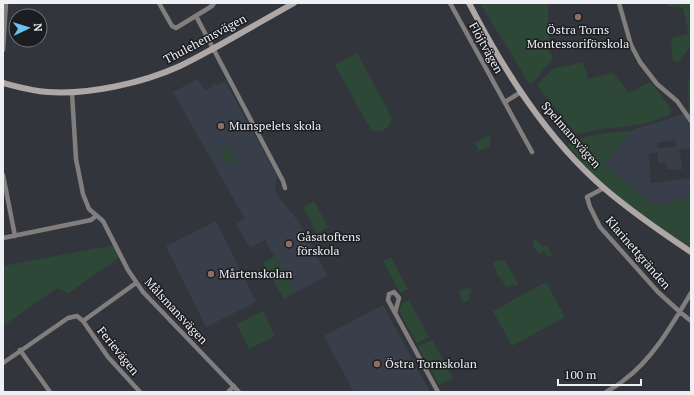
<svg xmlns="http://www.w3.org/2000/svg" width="694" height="395" viewBox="0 0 694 395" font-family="'PT Serif',serif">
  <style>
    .built { fill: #393f4a; fill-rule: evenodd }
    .green { fill: #2d4836 }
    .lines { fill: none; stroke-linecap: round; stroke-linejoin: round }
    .street { stroke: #827e7e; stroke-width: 4.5 }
    .secondary { stroke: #aea7a6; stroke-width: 6 }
    .education-dot { fill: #8d6e63; stroke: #1c1d20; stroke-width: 1.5 }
    .labels { text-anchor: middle; stroke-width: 3; stroke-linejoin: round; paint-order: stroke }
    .poi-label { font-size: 12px; fill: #eef0f4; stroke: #1c1d20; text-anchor: start }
    .street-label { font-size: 12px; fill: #eef0f4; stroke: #1c1d20 }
  </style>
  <rect width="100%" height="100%" fill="#32363c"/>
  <path class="built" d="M 198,79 L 205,91 L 209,89 L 213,84 L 218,85 L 225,81 L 277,176 L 275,190 L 281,200 L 298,221 L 327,275 L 295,293 L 265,240 L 250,248 L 236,224 L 245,219 L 173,92 Z
    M 684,114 L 691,121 L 691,156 L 689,148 L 679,150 L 683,169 L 673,170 L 672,169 L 667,169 L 666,162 L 659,163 L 657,152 L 648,154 L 651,172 L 649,173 L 651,183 L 691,178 L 691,197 L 655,206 L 604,165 L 631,131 L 638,128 ZM 675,140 L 676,146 L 658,149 L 657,143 Z
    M 216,221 L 256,302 L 206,327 L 166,246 Z
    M 383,305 L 430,392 L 354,392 L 324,336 Z"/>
  <path class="green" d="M 480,3 L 548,3 L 549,49 L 553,59 L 530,85 Z
    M 666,3 L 691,3 L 691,45 L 678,62 L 673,61 L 671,38 L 689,34 L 683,8 L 667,6 Z
    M 357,53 L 392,118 C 390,128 383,133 373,131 L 366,121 L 335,65 Z
    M 583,62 L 588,79 L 613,73 L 629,93 L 650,82 L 668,104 L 671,112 L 669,115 L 644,124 L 602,129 L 576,134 L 537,85 L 552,69 Z
    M 691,69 L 691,121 L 686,113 L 689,112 L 688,85 Z
    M 631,131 L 604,165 L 655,206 L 691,197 L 691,251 L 604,188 L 567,145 C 590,133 606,133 631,131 Z
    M 489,135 L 491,138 L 489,147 L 479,151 L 474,143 Z
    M 229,146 L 235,161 L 226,164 L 220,150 Z
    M 314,201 L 328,227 L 317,233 L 303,208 Z
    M 536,239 L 543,247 L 547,245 L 552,255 L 548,257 L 544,251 L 539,254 L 533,245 L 533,240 Z
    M 114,245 L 120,257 L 69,293 L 57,288 L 3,326 L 3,266 Z
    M 275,256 L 295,293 L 284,299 L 263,263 Z
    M 391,257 L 408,289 L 400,293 L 383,261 Z
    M 497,260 L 505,261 L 518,284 L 515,286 L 514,284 L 507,287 L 497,274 L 493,263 Z
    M 546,282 L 565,317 L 512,346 L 493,311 Z
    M 469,288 L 472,293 L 468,295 L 470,299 L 464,303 L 458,291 Z
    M 409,300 L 429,337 L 417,343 L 399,311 L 402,304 Z
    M 263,311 L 275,336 L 249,349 L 237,324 Z
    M 432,340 L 453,378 L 439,385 L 418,347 Z"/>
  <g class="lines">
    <path class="street" d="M 159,3 L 172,26 L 176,28 L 212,6 L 214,3
      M 450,3 L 532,152
      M 619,3 L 631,45 L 640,62 L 657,84 L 677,101 L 691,121
      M 196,16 L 283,181 L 285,188
      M 3,50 L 6,3
      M 72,93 L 76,159 L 83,194 L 89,209 L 103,221 L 128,270 L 143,292 L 239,392
      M 505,102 L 521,92
      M 3,175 L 15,236
      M 604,188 L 587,197 L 590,207 L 600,227 L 658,292 L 680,312 L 691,321
      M 3,238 L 91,220 L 96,216
      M 395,313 L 399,298 L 394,292 L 389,294 L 388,300 L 438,392
      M 83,321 L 108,357 L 140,392
      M 20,350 L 50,392
      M 3,363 L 68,318 L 77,316 L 83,321 L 136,283
      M 228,392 L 234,386
      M 606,392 C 612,388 619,385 624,380 C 653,359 673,323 691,293"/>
    <path class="secondary" d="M 469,3 C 504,71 547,139 605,189 C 632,212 661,232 691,252
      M 3,83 C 18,87 32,91 48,92 C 88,95 143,83 180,66 C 193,60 205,53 218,46 C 243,32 269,17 294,3"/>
  </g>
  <g class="education-dot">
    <circle cx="578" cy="17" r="4"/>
    <circle cx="221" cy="126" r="4"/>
    <circle cx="289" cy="244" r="4"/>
    <circle cx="211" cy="274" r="4"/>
    <circle cx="377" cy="364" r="4"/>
  </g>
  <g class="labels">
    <g class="poi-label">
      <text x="578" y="34" text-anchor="middle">Östra Torns<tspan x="578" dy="14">Montessoriförskola</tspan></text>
      <text x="229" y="130">Munspelets skola</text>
      <text x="297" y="241">Gåsatoftens<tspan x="297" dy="14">förskola</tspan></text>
      <text x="219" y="278">Mårtenskolan</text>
      <text x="385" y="368">Östra Tornskolan</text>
    </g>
    <g class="street-label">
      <text transform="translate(205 39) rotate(-28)" y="4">Thulehemsvägen</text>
      <text transform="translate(486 48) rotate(61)" y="4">Flöjtvägen</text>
      <text transform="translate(571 135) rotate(49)" y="4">Spelmansvägen</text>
      <text transform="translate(638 253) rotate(49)" y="4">Klarinettgränden</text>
      <text transform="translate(176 311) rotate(47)" y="4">Målsmansvägen</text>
      <text transform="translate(118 351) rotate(51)" y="4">Ferievägen</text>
    </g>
  </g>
  <rect width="694" height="395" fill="none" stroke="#eef0f4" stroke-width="8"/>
  <g transform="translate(28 28) rotate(86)"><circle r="19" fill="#1c1d20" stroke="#707175"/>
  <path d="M0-3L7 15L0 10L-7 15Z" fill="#69c3f1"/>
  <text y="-6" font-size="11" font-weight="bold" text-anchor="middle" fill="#eef0f4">N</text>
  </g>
  <path d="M558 379v6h83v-6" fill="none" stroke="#eef0f4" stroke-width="2"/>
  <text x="564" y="379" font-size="12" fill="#eef0f4" stroke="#1c1d20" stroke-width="3" paint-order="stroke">100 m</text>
</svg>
